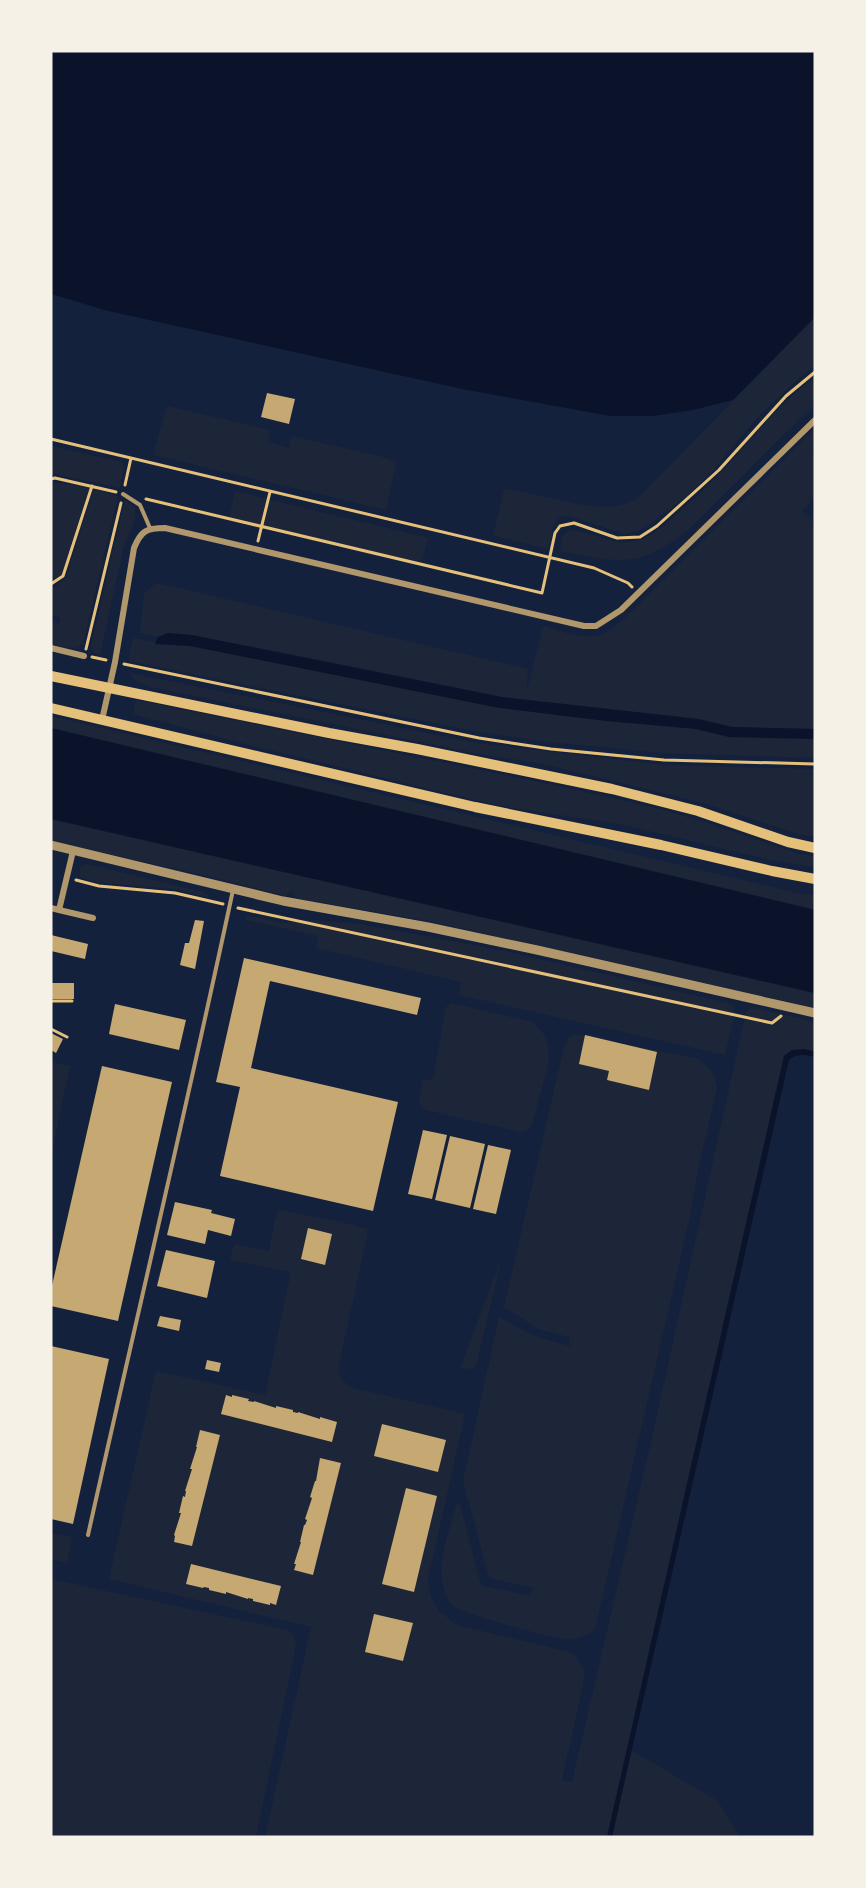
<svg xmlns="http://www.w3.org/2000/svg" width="866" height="1888" viewBox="0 0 866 1888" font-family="Quicksand,sans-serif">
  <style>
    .green { fill: #1d2539 }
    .water { fill: #0b132b }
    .building { fill: #c6a872 }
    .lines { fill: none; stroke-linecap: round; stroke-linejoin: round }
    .path { stroke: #e5c07b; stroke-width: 3 }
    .service { stroke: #b1986c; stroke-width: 4 }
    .minor { stroke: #b1986c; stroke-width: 6 }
    .tertiary { stroke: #b1986c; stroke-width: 9 }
    .secondary { stroke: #e5c07b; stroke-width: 10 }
  </style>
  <rect width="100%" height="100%" fill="#14213d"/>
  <path class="green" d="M 815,317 L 815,366 L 800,377 L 756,419 L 708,476 L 683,499 L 646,527 L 638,531 L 624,534 L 569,516 L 562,516 L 555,522 L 548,549 L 493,536 L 504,489 C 516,491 529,493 541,496 C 572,502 609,516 638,498 Z
    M 815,377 L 815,404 L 688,530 C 639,569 618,563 560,551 L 563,535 L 569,530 C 590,530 609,545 631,542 C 649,539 665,525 678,513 C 712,485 738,453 767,421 C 782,405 798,390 815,377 Z
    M 167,406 L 270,430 L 268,442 L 289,448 L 292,436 L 383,457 L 396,462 L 386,510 L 153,455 Z
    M 815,428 L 815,445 L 812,448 L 815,452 L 815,497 L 802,511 L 815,524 L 815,729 L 732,727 L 698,719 L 502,697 L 276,651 L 168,633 L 158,637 L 140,633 L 144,593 L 157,583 L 528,669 L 527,690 L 543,626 C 559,630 582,640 599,635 C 615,630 628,614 640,603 Z
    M 51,446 L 122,462 L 124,468 L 120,488 L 51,473 Z
    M 51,482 L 89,487 L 62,575 L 51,583 Z
    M 94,489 L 118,496 L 83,644 C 75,652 62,646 51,644 L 51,621 L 59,624 L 60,618 L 51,614 L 51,588 L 57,586 L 66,577 Z
    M 235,491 L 428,538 L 422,561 L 408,560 L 229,518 Z
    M 125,499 L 135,508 L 135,520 L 124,546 L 100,655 L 94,653 L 91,645 Z
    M 133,638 L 156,642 L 156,644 L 190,646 L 696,729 L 729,737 L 815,739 L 815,758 L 664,753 L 548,742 L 479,732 L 128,661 Z
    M 130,673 L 477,743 L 664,765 L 815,769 L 815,837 L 798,834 L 703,803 L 543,764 L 474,753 L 151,687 L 135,681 Z
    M 136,700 L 554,785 L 664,810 L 707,823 L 799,854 L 815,856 L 815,867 L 775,861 L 624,825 L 495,805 L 249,745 L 133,714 Z
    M 51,716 L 798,893 L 815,895 L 815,910 L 51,728 Z
    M 51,819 L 815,993 L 815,1008 L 428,921 L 296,898 L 291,890 L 286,896 L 208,876 L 68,845 L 51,840 Z
    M 87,864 L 203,892 L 211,898 L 175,889 L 99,883 L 80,877 L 80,868 L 82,865 Z
    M 246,915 L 283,923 L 315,920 L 359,924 L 426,936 L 509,952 L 728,1003 L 733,1006 L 734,1016 L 725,1055 L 459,995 L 461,982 L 316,948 L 318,936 L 246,920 Z
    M 451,1003 L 533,1022 L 543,1033 L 548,1044 L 549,1061 L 533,1121 C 531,1128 529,1131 521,1132 L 425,1110 L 419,1103 L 422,1081 L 433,1079 L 446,1007 Z
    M 755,1008 L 815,1022 L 815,1052 L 805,1049 L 784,1057 L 607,1837 L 265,1837 L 311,1627 L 109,1579 L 156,1371 L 265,1395 L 291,1272 L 230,1260 L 234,1244 L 269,1251 L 275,1219 L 279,1210 L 342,1222 L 367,1229 L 367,1236 L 338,1369 C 340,1380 344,1382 353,1388 L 465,1414 L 428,1579 L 431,1597 L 439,1611 L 457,1625 L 569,1652 C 579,1658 583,1665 585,1676 L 562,1780 L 572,1782 L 653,1433 L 746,1012 L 749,1009 Z
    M 574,1034 L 695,1058 C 710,1067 714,1070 717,1088 L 698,1170 L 690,1216 L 595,1629 C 586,1636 577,1640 566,1639 C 551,1638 459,1613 452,1605 C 449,1601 445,1593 444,1588 C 436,1562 450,1529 457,1503 L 460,1504 L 481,1585 L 530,1596 L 533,1588 L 489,1578 L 463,1481 L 499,1317 L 534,1336 L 570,1346 L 569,1337 L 538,1329 L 504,1307 L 564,1047 L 569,1037 Z
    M 51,1062 L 70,1066 L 51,1155 Z
    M 502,1257 L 476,1366 L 471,1369 L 460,1368 Z
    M 51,1533 L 72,1537 L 67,1563 L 51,1559 Z
    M 51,1579 L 287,1630 L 294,1636 L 296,1645 L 256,1837 L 51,1837 Z
    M 631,1750 L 718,1801 L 740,1837 L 612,1837 Z"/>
  <path class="water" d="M 51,51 L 815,51 L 815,317 L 733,400 L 693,410 L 653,416 L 610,416 L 467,390 L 108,311 L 51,294 Z
    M 168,633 L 192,635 L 502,697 L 698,719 L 732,727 L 815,729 L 815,739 L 729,737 L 696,729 L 606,721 L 499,708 L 190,646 L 155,644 L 158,637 Z
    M 51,728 L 815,910 L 815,993 L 51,819 Z
    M 805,1049 L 815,1052 L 815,1057 C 804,1055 798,1053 789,1060 L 612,1837 L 607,1837 L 784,1056 L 792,1050 Z"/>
  <path class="building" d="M 267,393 L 295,399 L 289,424 L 261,417 Z
    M 195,920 L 204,921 L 195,969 L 180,965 L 185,943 L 189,943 Z
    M 51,935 L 88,944 L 85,959 L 51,951 Z
    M 244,958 L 421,998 L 417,1015 L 270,981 L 251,1068 L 398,1102 L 373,1211 L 220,1176 L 240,1087 L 216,1082 Z
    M 51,983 L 74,983 L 74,999 L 51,999 Z
    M 115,1004 L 186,1020 L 179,1050 L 109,1034 Z
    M 51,1033 L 63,1039 L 56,1053 L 51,1050 Z
    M 585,1035 L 657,1052 L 649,1090 L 607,1080 L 609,1071 L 579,1064 Z
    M 102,1066 L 172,1082 L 118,1321 L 51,1306 L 51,1290 Z
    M 423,1130 L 447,1135 L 432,1199 L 408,1194 Z
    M 450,1136 L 485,1144 L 470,1208 L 435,1200 Z
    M 488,1145 L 511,1150 L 496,1214 L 473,1209 Z
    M 175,1202 L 212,1210 L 211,1213 L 235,1219 L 231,1236 L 208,1230 L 205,1244 L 167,1235 Z
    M 308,1228 L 332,1234 L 325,1265 L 301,1259 Z
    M 166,1250 L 215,1261 L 207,1298 L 157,1286 Z
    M 160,1316 L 181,1320 L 179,1331 L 157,1326 Z
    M 51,1346 L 109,1359 L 73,1524 L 51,1519 Z
    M 207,1360 L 221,1363 L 219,1372 L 205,1369 Z
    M 226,1395 L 232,1397 L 232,1395 L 249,1399 L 248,1401 L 254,1402 L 254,1401 L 276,1408 L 276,1406 L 293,1410 L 293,1412 L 298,1413 L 298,1412 L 320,1419 L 320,1417 L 337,1422 L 332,1442 L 221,1414 Z
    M 382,1424 L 446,1440 L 438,1472 L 374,1456 Z
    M 200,1430 L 220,1435 L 192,1546 L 174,1542 L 175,1536 L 174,1535 L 181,1513 L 179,1513 L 183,1496 L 185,1497 L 186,1491 L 185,1491 L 192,1469 L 190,1469 L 197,1447 L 196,1447 Z
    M 320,1458 L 341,1463 L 313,1575 L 294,1570 L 296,1564 L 294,1564 L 301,1542 L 300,1542 L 304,1525 L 305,1525 L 307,1520 L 305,1519 L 312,1498 L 310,1497 L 315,1481 L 316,1481 Z
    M 406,1488 L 437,1496 L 414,1592 L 382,1584 Z
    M 191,1564 L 281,1586 L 276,1605 L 270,1603 L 270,1605 L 253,1601 L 253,1599 L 248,1598 L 248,1599 L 226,1592 L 226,1594 L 209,1590 L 209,1588 L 204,1587 L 203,1588 L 186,1584 Z
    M 374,1614 L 413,1623 L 403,1661 L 365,1652 Z"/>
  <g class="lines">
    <path class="path" d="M 51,439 L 594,568 L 628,583 L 632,587
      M 51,479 L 55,478 L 116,492
      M 125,485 L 131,458
      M 146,499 L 542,593 L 555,533 L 560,526 L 574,523 L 617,538 L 640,537 L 657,526 L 719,470 L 786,396 L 815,372
      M 258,541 L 270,492
      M 51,584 L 63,576 L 92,486
      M 86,649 L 121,503
      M 92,657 L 106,660
      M 124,664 L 479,738 L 551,749 L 664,760 L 815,764
      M 76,880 L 99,886 L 175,893 L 223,904
      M 238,908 L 772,1023 L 781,1016
      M 51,1001 L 72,1001
      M 51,1029 L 67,1037"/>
    <path class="service" d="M 123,494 L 140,505 L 150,528
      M 88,1535 C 136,1320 187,1106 233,890"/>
    <path class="minor" d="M 51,648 L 84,656
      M 102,720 L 115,662 L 134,548 C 141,531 146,528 165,528 L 584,626 L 596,626 L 621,610 L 815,420
      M 51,908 L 59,910 L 73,851
      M 59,910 L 93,918"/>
    <path class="tertiary" d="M 51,845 L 283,901 L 428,927 L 537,950 L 815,1013"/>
    <path class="secondary" d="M 51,676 L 329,733 L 417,749 L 612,789 L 698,811 L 788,842 L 815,848
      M 51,708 L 475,807 L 661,845 L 772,871 L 815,879"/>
  </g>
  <rect width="866" height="1888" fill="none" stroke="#f6f1e7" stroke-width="105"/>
</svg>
